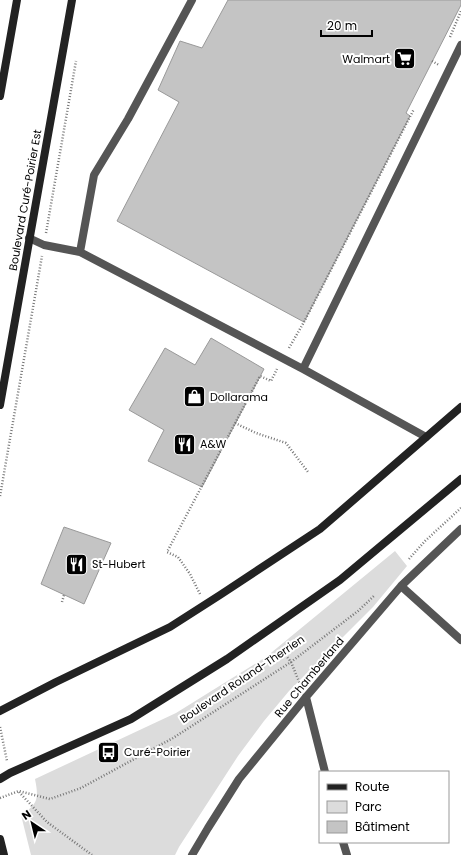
<svg xmlns="http://www.w3.org/2000/svg" width="461" height="855" viewBox="0 0 461 855" font-family="Poppins,sans-serif">
  <style>
    .green { fill: #dcdcdc }
    .building { fill: #c4c4c4; stroke: #999 }
    .lines { fill: none; stroke-linecap: round; stroke-linejoin: round }
    .path { stroke: #777; stroke-width: 2.5; stroke-dasharray: 1 2; stroke-linecap: butt }
    .lane { stroke: #555; stroke-width: 8 }
    .street { stroke: #555; stroke-width: 8 }
    .secondary { stroke: #222; stroke-width: 8 }
    .labels { text-anchor: middle; stroke-width: 4; stroke-linejoin: round; paint-order: stroke }
    .poi-label { font-size: 11px; fill: #000; stroke: #fff; text-anchor: start }
    .street-label { font-size: 11px; fill: #000; stroke: #fff }
  </style>
  <rect width="100%" height="100%" fill="#fff"/>
  <path class="green" d="M 395,551 L 407,566 L 373,607 L 289,691 L 264,721 L 238,756 L 179,847 L 175,855 L 31,855 L 21,815 C 38,804 39,799 35,779 L 176,713 L 266,657 Z"/>
  <path class="building" d="M 228,0 L 461,0 L 461,5 L 406,113 L 410,116 L 304,322 L 117,221 L 179,102 L 158,90 L 180,41 L 202,48 Z
    M 211,338 L 264,369 L 202,487 L 148,461 L 164,430 L 129,410 L 165,348 L 195,365 Z
    M 64,527 L 111,543 L 84,604 L 41,584 Z"/>
  <g class="lines">
    <path class="path" d="M 450,37 L 461,11
      M 432,61 L 439,65
      M 46,233 L 76,61
      M 289,348 L 304,322 L 414,109
      M 235,423 L 256,433 L 286,443 L 308,472
      M 0,496 L 42,256
      M 409,559 L 425,541 L 461,508
      M 200,594 L 190,574 L 178,557 L 167,552 L 260,376 L 271,381 L 277,369
      M 62,602 L 64,595
      M 282,650 L 291,662 L 300,684
      M 0,727 L 7,761
      M 19,792 L 47,822 L 92,855
      M 0,798 L 19,791 L 50,799 L 81,788 L 173,738 L 291,662 L 358,611 L 375,595"/>
    <path class="lane" d="M 29,238 L 44,245 L 80,252 L 303,369 L 426,437
      M 80,252 L 94,175 L 128,119 L 192,0
      M 303,369 L 461,45"/>
    <path class="street" d="M 401,586 L 461,640
      M 306,697 L 325,772
      M 343,842 L 347,855
      M 192,855 L 208,828 L 239,779 L 306,697 L 401,586 L 461,529"/>
    <path class="secondary" d="M 0,96 L 17,0
      M 0,405 L 72,0
      M 0,711 L 56,682 L 170,627 L 220,595 L 320,529 L 461,407
      M 0,779 L 10,773 L 131,719 L 227,659 L 340,580 L 461,479
      M 0,839 L 4,855"/>
  </g>
  <defs>
    <symbol id="supermarket-square" viewBox="-11 -11 22 22"><rect x="-9" y="-9" width="18" height="18" rx="4" fill="#000" stroke="#fff"/><path d="M-6-5.5h2.5l.6 2H6L4.5 2H-2.5L-4.4-4H-6ZM-1.5 3.2a1.3 1.3 0 1 0 .1 0ZM3 3.2a1.3 1.3 0 1 0 .1 0Z" fill="#fff"/></symbol>
    <symbol id="shop-square" viewBox="-11 -11 22 22"><rect x="-9" y="-9" width="18" height="18" rx="4" fill="#000" stroke="#fff"/><path d="M-5-2.5h2.3a2.7 3.5 0 0 1 5.4 0H5L5.5 6h-11ZM-1.5-2.5h3a1.5 2.3 0 0 0-3 0Z" fill="#fff"/></symbol>
    <symbol id="restaurant-square" viewBox="-11 -11 22 22"><rect x="-9" y="-9" width="18" height="18" rx="4" fill="#000" stroke="#fff"/><path d="M-5-6h1v4h1v-4h1v4h1v-4h1v5L-1.5 .5V6h-2V.5L-5-1ZM5-6V6H3V1.5H1.5Q1.5-4 5-6Z" fill="#fff"/></symbol>
    <symbol id="bus-square" viewBox="-11 -11 22 22"><rect x="-9" y="-9" width="18" height="18" rx="4" fill="#000" stroke="#fff"/><path d="M-5-6H5V4H4V6H2V4H-2V6H-4V4H-5ZM-3.5-4V0h7V-4ZM-3.5 1.2v1.5H-2V1.2ZM2 1.2v1.5H3.5V1.2Z" fill="#fff"/></symbol>
  </defs>
  <g fill-rule="evenodd">
    <use href="#supermarket-square" x="392" y="46" width="25" height="25"/>
    <use href="#shop-square" x="182" y="384" width="25" height="25"/>
    <use href="#restaurant-square" x="172" y="432" width="25" height="25"/>
    <use href="#restaurant-square" x="64" y="552" width="25" height="25"/>
    <use href="#bus-square" x="96" y="740" width="25" height="25"/>
  </g>
  <g class="labels">
    <g class="poi-label">
      <text x="390" y="63" text-anchor="end">Walmart</text>
      <text x="210" y="401">Dollarama</text>
      <text x="200" y="448">A&amp;W</text>
      <text x="92" y="568">St-Hubert</text>
      <text x="124" y="756">Curé-Poirier</text>
    </g>
    <g class="street-label">
      <text transform="translate(25 200) rotate(-80)" y="4">Boulevard Curé-Poirier Est</text>
      <text transform="translate(309 677) rotate(-50)" y="4">Rue Chamberland</text>
      <text transform="translate(242 679) rotate(-34)" y="4">Boulevard Roland-Therrien</text>
    </g>
  </g>
  <rect x="319" y="771" width="130" height="72" fill="#ffffff" stroke="#999999"/>
  <rect x="327" y="784" width="20" height="6" fill="#222222" stroke="#999999"/>
  <text x="355" y="791" font-size="12" fill="#000000">Route</text>
  <rect x="327" y="801" width="20" height="12" fill="#dcdcdc" stroke="#999999"/>
  <text x="355" y="811" font-size="12" fill="#000000">Parc</text>
  <rect x="327" y="821" width="20" height="12" fill="#c4c4c4" stroke="#999999"/>
  <text x="355" y="831" font-size="12" fill="#000000">Bâtiment</text>
  <g transform="translate(32 823) rotate(325)" stroke="#ffffff" stroke-width="3" paint-order="stroke">
  <path d="M0-3L7 15L0 10L-7 15Z" fill="#000000"/>
  <text y="-6" font-size="11" font-weight="bold" text-anchor="middle" fill="#000000">N</text>
  </g>
  <path d="M321 30v6h51v-6" fill="none" stroke="#000000" stroke-width="2"/>
  <text x="327" y="30" font-size="12" fill="#000000" stroke="#ffffff" stroke-width="3" paint-order="stroke">20 m</text>
</svg>
